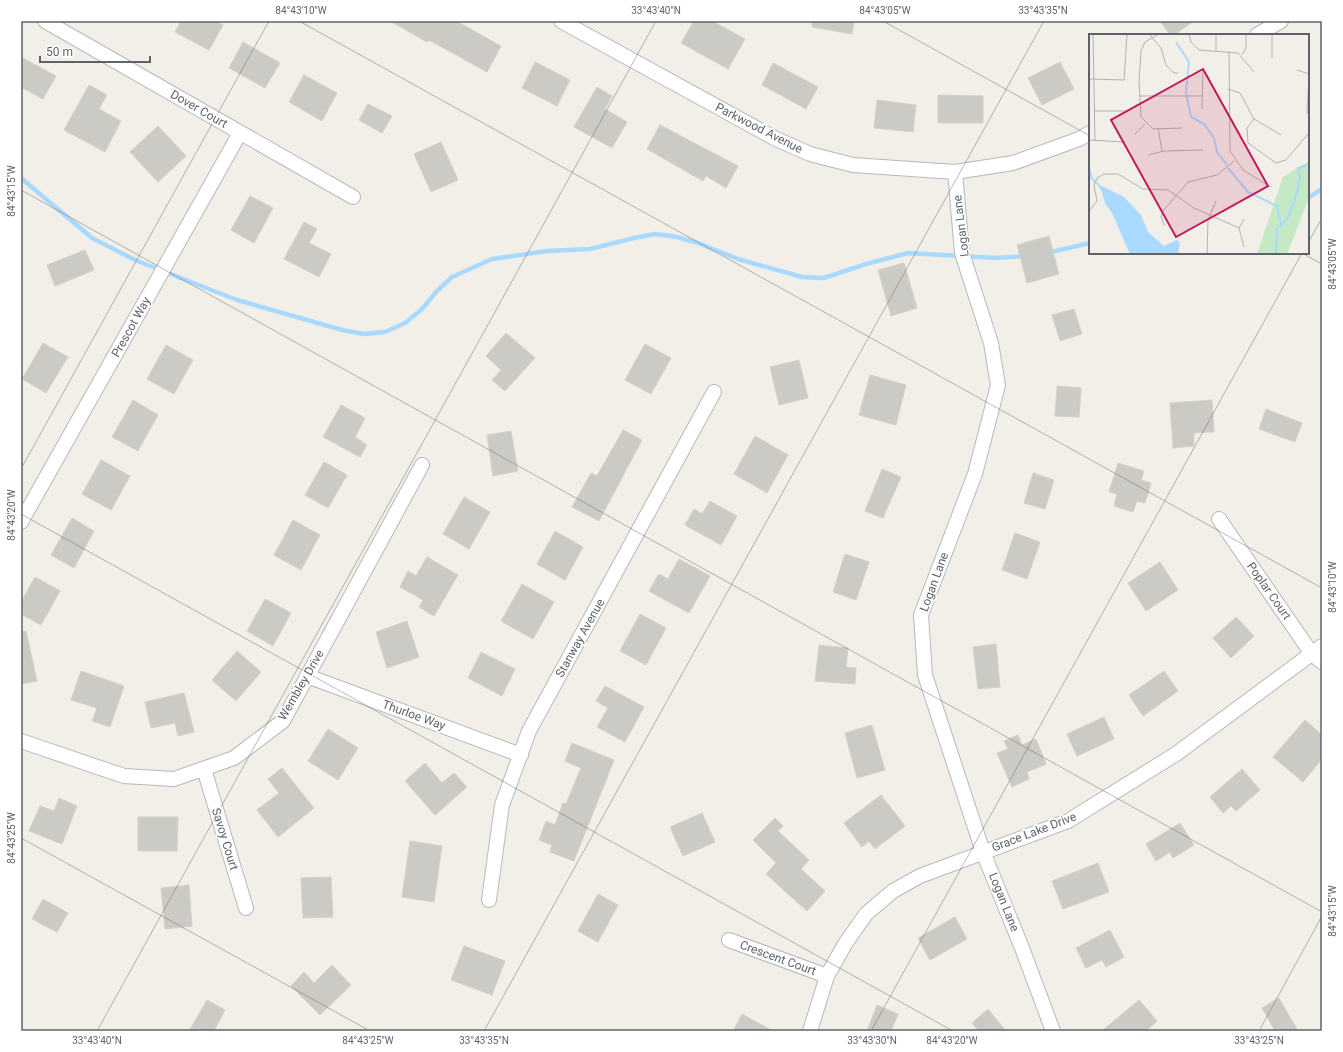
<svg xmlns="http://www.w3.org/2000/svg" width="1343" height="1052" viewBox="0 0 1343 1052" font-family="Roboto,sans-serif">
  <style>
    .lines { fill: none; stroke-linecap: round; stroke-linejoin: round }
    .stream { stroke: #aadaff; stroke-width: 4.5 }
    .building { fill: #cccac5; stroke: #d6d1c6 }
    .minor-casing { stroke: #b5b8bc; stroke-width: 16 }
    .minor { stroke: #fff; stroke-width: 14 }
    .ticks { fill: none; stroke: #5f6368; stroke-width: 1; stroke-opacity: 0.45 }
    .labels { text-anchor: middle; stroke-width: 3.5; stroke-linejoin: round; paint-order: stroke }
    .street-label { font-size: 12px; fill: #5f6368; stroke: #fff }
    .inset-river { fill: none; stroke: #aadaff; stroke-width: 2 }
    .inset-road { fill: none; stroke: #b3b3b1; stroke-width: 1 }
    .view { fill: #c2185b; fill-opacity: 0.15; stroke: #c2185b; stroke-width: 2 }
    .inset-edge { fill: none; stroke: #5f6368; stroke-width: 2 }
    .neatline { fill: none; stroke: #5f6368; stroke-width: 1.5 }
    .ticks-label { font-size: 10px; text-anchor: middle; fill: #5f6368 }
  </style>
  <rect width="100%" height="100%" fill="#f1efe8"/>
  <g class="lines">
    <path class="stream" d="M 21,178 L 92,238 L 135,260 L 237,300 L 342,330 L 364,334 L 385,332 L 405,323 L 422,309 L 437,291 L 452,277 L 492,259 L 547,251 L 590,249 L 634,238 L 655,234 L 677,237 L 698,243 L 738,259 L 802,277 L 824,278 L 866,264 L 908,253 L 996,258 L 1026,256
      M 1308,198 L 1322,189
      M 1047,253 L 1090,243"/>
  </g>
  <path class="building" d="M 181,21 L 215,21 L 223,25 L 209,50 L 175,32 Z
    M 390,21 L 456,21 L 501,46 L 487,72 L 429,40 L 427,42 Z
    M 694,21 L 712,21 L 745,39 L 728,69 L 681,43 Z
    M 812,21 L 854,21 L 852,34 L 812,27 Z
    M 1160,21 L 1194,21 L 1174,35 L 1170,35 Z
    M 243,42 L 280,63 L 265,88 L 229,68 Z
    M 21,57 L 56,76 L 43,99 L 21,87 Z
    M 535,62 L 570,80 L 557,106 L 522,88 Z
    M 1060,62 L 1074,89 L 1042,105 L 1028,78 Z
    M 773,63 L 818,87 L 806,109 L 762,85 Z
    M 304,75 L 337,93 L 322,121 L 289,102 Z
    M 89,85 L 107,95 L 99,109 L 121,121 L 105,152 L 64,130 Z
    M 597,87 L 612,96 L 605,109 L 627,122 L 612,148 L 574,127 Z
    M 938,95 L 983,96 L 983,123 L 938,123 Z
    M 877,100 L 916,105 L 913,132 L 874,128 Z
    M 368,104 L 392,116 L 382,133 L 359,120 Z
    M 660,125 L 738,166 L 726,188 L 706,176 L 703,181 L 647,149 Z
    M 158,126 L 186,156 L 158,182 L 130,152 Z
    M 441,142 L 458,180 L 431,192 L 414,154 Z
    M 250,196 L 273,208 L 254,243 L 231,230 Z
    M 304,222 L 317,229 L 309,243 L 331,254 L 319,277 L 284,259 Z
    M 1049,236 L 1059,274 L 1027,283 L 1017,245 Z
    M 85,250 L 94,270 L 55,286 L 47,265 Z
    M 904,263 L 917,308 L 891,316 L 878,270 Z
    M 1074,309 L 1082,334 L 1060,341 L 1052,315 Z
    M 506,333 L 535,358 L 505,391 L 492,380 L 501,370 L 486,356 Z
    M 43,343 L 68,357 L 46,393 L 22,379 Z
    M 645,344 L 671,358 L 651,394 L 625,380 Z
    M 166,345 L 193,360 L 174,394 L 147,379 Z
    M 799,360 L 808,398 L 779,405 L 770,367 Z
    M 870,375 L 906,385 L 896,425 L 859,415 Z
    M 1057,386 L 1081,388 L 1079,417 L 1055,416 Z
    M 133,400 L 158,415 L 138,451 L 112,437 Z
    M 1212,400 L 1214,432 L 1194,433 L 1194,446 L 1173,448 L 1170,403 Z
    M 341,405 L 365,418 L 355,437 L 367,445 L 360,457 L 323,437 Z
    M 1266,409 L 1302,423 L 1295,442 L 1259,429 Z
    M 623,430 L 642,440 L 599,521 L 572,507 L 591,473 L 597,476 Z
    M 511,431 L 518,471 L 493,476 L 487,435 Z
    M 755,436 L 788,455 L 767,493 L 734,474 Z
    M 101,460 L 130,476 L 111,510 L 82,494 Z
    M 324,462 L 347,475 L 328,508 L 305,495 Z
    M 1118,463 L 1144,471 L 1141,480 L 1151,483 L 1145,503 L 1137,501 L 1133,512 L 1114,506 L 1117,494 L 1109,492 Z
    M 882,469 L 901,477 L 883,518 L 865,511 Z
    M 1033,473 L 1054,480 L 1045,509 L 1024,503 Z
    M 464,497 L 490,512 L 469,549 L 443,534 Z
    M 710,501 L 737,516 L 721,545 L 685,525 L 694,509 L 702,514 Z
    M 72,518 L 94,531 L 74,568 L 51,555 Z
    M 293,520 L 320,535 L 301,570 L 274,555 Z
    M 555,531 L 583,547 L 565,580 L 537,564 Z
    M 1015,533 L 1040,542 L 1027,579 L 1002,570 Z
    M 845,554 L 869,562 L 856,600 L 833,592 Z
    M 427,557 L 458,575 L 434,616 L 419,607 L 423,600 L 400,587 L 408,571 L 416,576 Z
    M 679,559 L 710,576 L 689,613 L 649,591 L 659,574 L 668,579 Z
    M 1160,562 L 1178,590 L 1146,611 L 1128,583 Z
    M 35,577 L 60,591 L 41,625 L 21,614 L 21,602 Z
    M 522,584 L 554,602 L 533,639 L 501,621 Z
    M 265,599 L 291,613 L 273,646 L 247,631 Z
    M 640,614 L 666,628 L 646,665 L 620,651 Z
    M 1236,617 L 1254,636 L 1231,658 L 1213,638 Z
    M 407,621 L 419,657 L 387,668 L 376,632 Z
    M 26,631 L 37,681 L 21,684 L 21,632 Z
    M 996,644 L 1000,687 L 978,689 L 973,647 Z
    M 819,645 L 848,648 L 846,667 L 856,668 L 855,684 L 815,681 Z
    M 237,651 L 261,672 L 236,701 L 212,680 Z
    M 481,652 L 515,669 L 502,696 L 468,678 Z
    M 81,671 L 124,686 L 110,727 L 92,721 L 97,708 L 71,700 Z
    M 1164,671 L 1178,691 L 1143,716 L 1129,695 Z
    M 605,686 L 644,707 L 625,742 L 597,727 L 608,708 L 596,701 Z
    M 184,693 L 194,732 L 178,736 L 175,723 L 151,728 L 145,702 Z
    M 1104,717 L 1114,739 L 1077,756 L 1067,734 Z
    M 1305,720 L 1322,735 L 1322,759 L 1303,782 L 1273,757 Z
    M 872,725 L 885,770 L 857,778 L 845,733 Z
    M 328,729 L 358,748 L 338,780 L 308,761 Z
    M 1018,735 L 1022,745 L 1036,739 L 1046,764 L 1027,772 L 1029,779 L 1012,787 L 997,753 L 1008,749 L 1004,741 Z
    M 572,743 L 614,760 L 574,861 L 550,852 L 552,845 L 539,840 L 546,821 L 555,825 L 563,803 L 566,804 L 581,768 L 565,761 Z
    M 425,763 L 442,783 L 454,773 L 467,787 L 435,815 L 405,781 Z
    M 282,768 L 314,808 L 278,837 L 257,810 L 279,793 L 268,779 Z
    M 1242,769 L 1260,790 L 1236,811 L 1231,806 L 1223,813 L 1210,797 Z
    M 881,795 L 905,826 L 875,849 L 869,841 L 862,847 L 844,823 Z
    M 59,798 L 77,806 L 62,844 L 29,831 L 40,806 L 54,811 Z
    M 702,813 L 715,842 L 683,856 L 670,827 Z
    M 138,817 L 178,817 L 177,851 L 138,851 Z
    M 775,818 L 783,826 L 778,831 L 809,860 L 801,869 L 825,891 L 807,911 L 766,874 L 776,863 L 753,840 Z
    M 1180,823 L 1194,845 L 1173,858 L 1170,852 L 1156,861 L 1146,844 Z
    M 410,841 L 442,846 L 434,902 L 402,897 Z
    M 1098,863 L 1109,892 L 1063,909 L 1052,881 Z
    M 331,877 L 333,917 L 303,918 L 301,878 Z
    M 189,885 L 192,926 L 165,929 L 161,888 Z
    M 598,894 L 618,905 L 598,942 L 578,931 Z
    M 43,899 L 68,913 L 57,932 L 32,919 Z
    M 955,917 L 967,939 L 930,960 L 918,938 Z
    M 1110,930 L 1124,957 L 1106,967 L 1102,960 L 1086,968 L 1076,948 Z
    M 464,946 L 505,961 L 492,995 L 451,980 Z
    M 332,965 L 351,985 L 320,1015 L 291,986 L 304,972 L 314,983 Z
    M 1279,998 L 1298,1031 L 1275,1031 L 1262,1008 Z
    M 207,1000 L 225,1010 L 214,1031 L 189,1031 Z
    M 1139,1000 L 1157,1021 L 1146,1031 L 1102,1031 Z
    M 877,1005 L 898,1014 L 891,1031 L 867,1031 Z
    M 988,1009 L 1006,1031 L 979,1031 L 972,1023 Z
    M 742,1014 L 773,1031 L 733,1031 Z"/>
  <g class="lines">
    <defs>
      <path id="minor" d="M 45,21 L 353,197
        M 561,21 L 776,139 L 810,154 L 853,165 L 955,172 L 1013,163 L 1079,139 L 1090,133
        M 1257,35 L 1281,21
        M 955,172 L 962,253 L 991,343 L 998,385 L 975,474 L 921,615 L 925,675 L 983,852 L 1022,948 L 1053,1031
        M 1219,519 L 1312,654 L 1322,662
        M 21,522 L 240,133
        M 307,676 L 521,755
        M 21,741 L 124,776 L 174,779 L 234,758 L 283,721 L 422,465
        M 204,769 L 246,908
        M 489,900 L 502,805 L 529,731 L 714,392
        M 729,940 L 827,976
        M 810,1031 L 827,976 L 845,944 L 866,914 L 893,891 L 920,876 L 1068,821 L 1176,754 L 1322,646"/>
    </defs>
    <use href="#minor" class="minor-casing"/>
    <use href="#minor" class="minor"/>
  </g>
  <path class="ticks" d="M 299,21 L 1322,588M 883,21 L 1090,136M 21,190 L 1322,912M 1308,243 L 1322,218M 1302,253 L 1322,264M 21,469 L 269,21M 21,514 L 953,1031M 21,838 L 370,1031M 97,1031 L 656,21M 484,1031 L 1044,21M 871,1031 L 1302,253M 1259,1031 L 1322,916"/>
  <g class="labels">
    <g class="street-label">
      <text transform="translate(199 109) rotate(30)" y="4">Dover Court</text>
      <text transform="translate(759 128) rotate(27)" y="4">Parkwood Avenue</text>
      <text transform="translate(961 226) rotate(-97)" y="4">Logan Lane</text>
      <text transform="translate(131 327) rotate(-61)" y="4">Prescot Way</text>
      <text transform="translate(934 582) rotate(-70)" y="4">Logan Lane</text>
      <text transform="translate(1269 591) rotate(55)" y="4">Poplar Court</text>
      <text transform="translate(580 638) rotate(-61)" y="4">Stanway Avenue</text>
      <text transform="translate(301 685) rotate(-60)" y="4">Wembley Drive</text>
      <text transform="translate(414 715) rotate(20)" y="4">Thurloe Way</text>
      <text transform="translate(1034 832) rotate(-21)" y="4">Grace Lake Drive</text>
      <text transform="translate(225 839) rotate(73)" y="4">Savoy Court</text>
      <text transform="translate(1004 902) rotate(68)" y="4">Logan Lane</text>
      <text transform="translate(778 958) rotate(20)" y="4">Crescent Court</text>
    </g>
  </g>
  <g transform="translate(1089 34)">
    <rect width="220" height="220" fill="#f1efe8"/>
    <path d="M 220,127 L 220,164 L 198,220 L 168,220 L 194,143 Z" fill="#c5e8c5"/>
    <path d="M 11,151 L 35,163 L 52,181 L 59,198 L 75,212 L 88,206 L 91,208 L 89,220 L 41,220 L 23,179 L 16,169 L 13,158 L 9,152 Z" fill="#aadaff"/>
    <path class="inset-river" d="M 87,8 L 100,28 L 97,59 L 102,83 L 115,90 L 125,104 L 128,118 L 138,131M 0,133 L 3,145 L 10,151M 139,134 L 159,158 L 188,172 L 192,190M 187,220 L 188,195 L 198,185 L 205,169 L 211,144 L 209,134 L 220,131"/>
    <path class="inset-road" d="M 4,0 L 6,107M 60,0 L 72,14 L 77,31 L 85,39 L 89,39M 70,0 L 56,8 L 52,17 L 50,47 L 52,83 L 64,95 L 93,94M 100,0 L 102,8 L 110,16 L 149,19 L 165,38M 183,0 L 183,24M 127,17 L 127,0M 140,17 L 141,117 L 154,136 L 182,153M 153,21 L 157,14 L 157,0M 208,36 L 220,40M 0,45 L 35,46 L 38,0M 139,55 L 151,59 L 165,85 L 192,101M 50,62 L 114,62M 113,75 L 114,36M 6,77 L 36,77M 218,80 L 220,43M 165,85 L 158,94 L 159,109 L 187,129 L 197,126 L 219,100M 69,94 L 73,117M 46,100 L 56,90M 0,106 L 36,108M 59,121 L 75,117 L 114,116M 0,177 L 8,167 L 5,151 L 8,144 L 15,140 L 29,140 L 54,155 L 79,156 L 105,174 L 150,194M 76,192 L 72,183 L 74,177 L 99,148 L 128,141 L 145,127M 155,213 L 150,194 L 155,185M 118,220 L 119,186 L 127,167"/>
    <path class="view" d="M 114,35 L 179,152 L 87,203 L 22,86 Z"/>
    <rect width="220" height="220" class="inset-edge"/>
  </g>
  <rect width="1343" height="1052" fill="none" stroke="#ffffff" stroke-width="44"/>
  <path d="M40 56v6h110v-6" fill="none" stroke="#5f6368" stroke-width="2"/>
  <text x="46" y="56" font-size="12" fill="#5f6368" stroke="#ffffff" stroke-width="3" paint-order="stroke">50 m</text>
  <rect x="22" y="22" width="1299" height="1008" class="neatline"/>
  <g class="ticks-label">
    <text x="301" y="14">84°43'10"W</text>
    <text x="656" y="14">33°43'40"N</text>
    <text x="885" y="14">84°43'05"W</text>
    <text x="1043" y="14">33°43'35"N</text>
    <text transform="translate(11 191) rotate(-90)" y="4">84°43'15"W</text>
    <text transform="translate(1332 264) rotate(-90)" y="4">84°43'05"W</text>
    <text transform="translate(11 515) rotate(-90)" y="4">84°43'20"W</text>
    <text transform="translate(1332 587) rotate(-90)" y="4">84°43'10"W</text>
    <text transform="translate(11 838) rotate(-90)" y="4">84°43'25"W</text>
    <text transform="translate(1332 911) rotate(-90)" y="4">84°43'15"W</text>
    <text x="97" y="1044">33°43'40"N</text>
    <text x="368" y="1044">84°43'25"W</text>
    <text x="484" y="1044">33°43'35"N</text>
    <text x="872" y="1044">33°43'30"N</text>
    <text x="952" y="1044">84°43'20"W</text>
    <text x="1259" y="1044">33°43'25"N</text>
  </g>
</svg>
